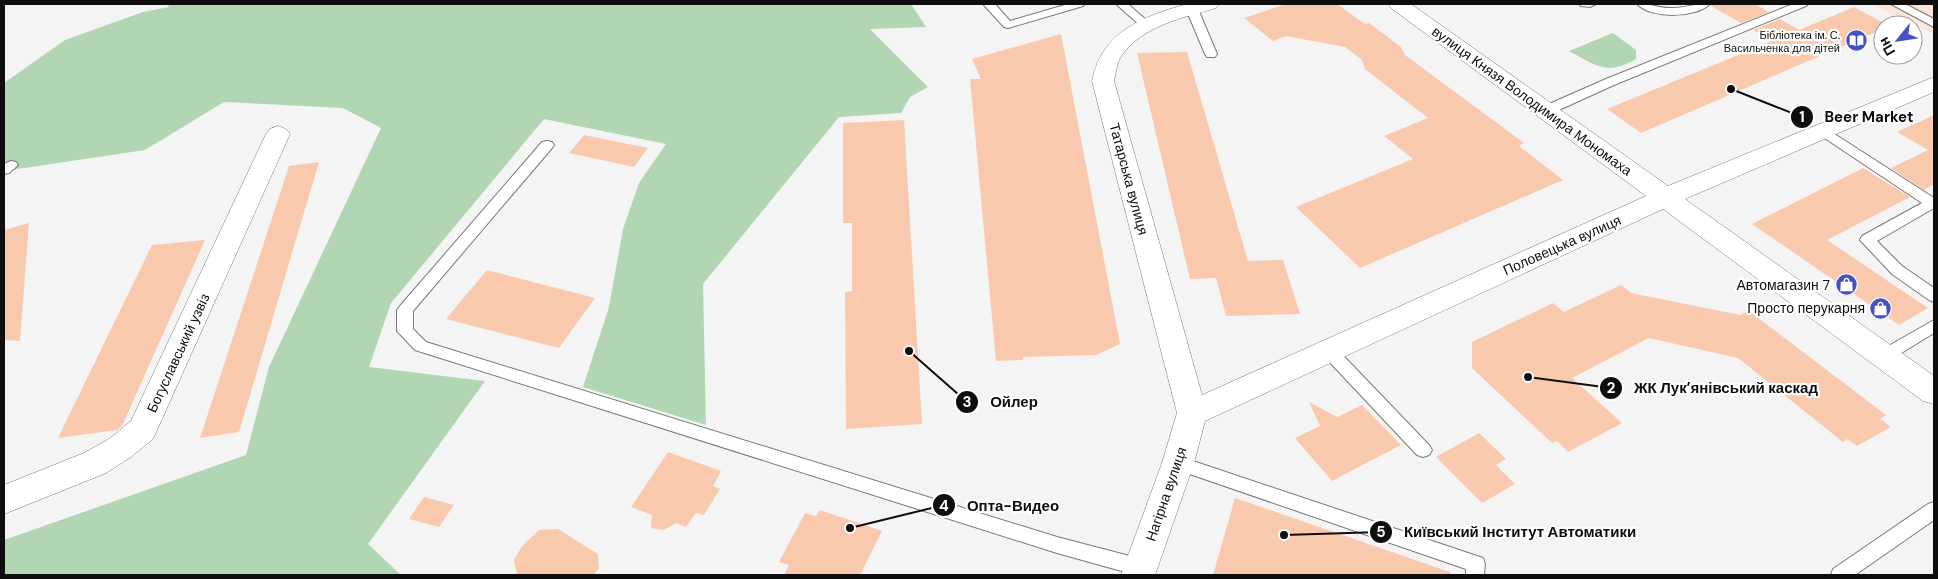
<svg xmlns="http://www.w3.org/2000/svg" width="1938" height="579" viewBox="0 0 1938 579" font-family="'DM Sans',sans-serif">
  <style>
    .education { fill: #fce5d9 }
    .green { fill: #b2d5b4 }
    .building { fill: #f9c9ad }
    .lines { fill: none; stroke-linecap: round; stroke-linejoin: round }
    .service-casing { stroke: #787879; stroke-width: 2 }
    .minor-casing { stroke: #787879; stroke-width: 1 }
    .service { fill: #fff; fill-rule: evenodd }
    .minor { fill: #fff; fill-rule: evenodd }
    .labels { text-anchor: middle; stroke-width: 4.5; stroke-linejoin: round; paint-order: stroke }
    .far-poi-label { font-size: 11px; fill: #0e0e0e; stroke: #fff; text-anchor: end }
    .street-label { font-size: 14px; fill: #0e0e0e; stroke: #fff }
    .poi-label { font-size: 14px; fill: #0e0e0e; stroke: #fff; text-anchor: end }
    .leader { fill: none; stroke: #0e0e0e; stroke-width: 2 }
    .callout-dot { fill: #0e0e0e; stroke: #fff; stroke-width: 2 }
    .mark-label { font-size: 15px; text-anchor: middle; font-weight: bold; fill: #fff }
    .callout-label { font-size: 15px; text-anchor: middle; font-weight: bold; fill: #0e0e0e; stroke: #fff; stroke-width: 4.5; stroke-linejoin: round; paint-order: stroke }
  </style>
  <rect width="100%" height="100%" fill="#f4f4f5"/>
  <path class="education" d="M 1870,4 L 1934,4 L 1934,34 Z"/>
  <path class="green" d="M 167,4 L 911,4 L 926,27 L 870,29 L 928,87 L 910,97 L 901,113 L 839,117 L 703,284 L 706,425 L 583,387 L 609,307 L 623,229 L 639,183 L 666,144 L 544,119 L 391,303 L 369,367 L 485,381 L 368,544 L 401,575 L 4,575 L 4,540 L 246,455 L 269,367 L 381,128 L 343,108 L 224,102 L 145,150 L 4,171 L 4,83 L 65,40 L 143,12 L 169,7 Z
    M 1613,33 L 1636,50 L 1636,59 C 1606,76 1597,66 1569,51 Z"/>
  <path class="building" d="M 1286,4 L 1337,4 L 1365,24 L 1369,23 L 1401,47 L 1405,55 L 1524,143 L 1519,146 L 1563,180 L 1360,268 L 1296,207 L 1413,159 L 1384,136 L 1428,118 L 1365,69 L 1362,60 L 1345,47 L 1286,36 L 1273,41 L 1244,18 Z
    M 1712,4 L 1755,4 L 1769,12 L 1741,23 L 1711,6 Z
    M 1854,7 L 1887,25 L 1883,25 L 1883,29 L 1641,133 L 1607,109 L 1772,41 L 1753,30 L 1780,19 L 1799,30 Z
    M 1061,34 L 1120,344 L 1096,355 L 1023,357 L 1023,360 L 996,361 L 970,79 L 981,79 L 972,59 Z
    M 1187,52 L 1248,261 L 1283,260 L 1300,314 L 1226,316 L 1216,278 L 1190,279 L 1137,53 Z
    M 1934,115 L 1934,184 L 1924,190 L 1891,168 L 1928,150 L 1897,132 Z
    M 904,120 L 922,424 L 846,429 L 845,292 L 852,291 L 852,223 L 843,223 L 843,123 Z
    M 584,135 L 648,148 L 634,167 L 569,153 Z
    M 319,162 L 239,432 L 200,438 L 289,166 Z
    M 1863,168 L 1910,197 L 1827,240 L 1928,308 L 1899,325 L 1752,224 Z
    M 29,223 L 20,341 L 4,340 L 4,230 Z
    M 205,240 L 122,426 L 117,430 L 58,438 L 152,245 Z
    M 487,270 L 595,298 L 559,348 L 446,319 Z
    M 1621,285 L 1631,293 L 1740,315 L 1749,311 L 1886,415 L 1880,419 L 1891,427 L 1857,446 L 1847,439 L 1843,442 L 1738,358 L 1649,338 L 1572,378 L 1622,423 L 1568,452 L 1557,441 L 1552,443 L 1472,368 L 1472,342 L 1553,303 L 1564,312 Z
    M 1309,402 L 1337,417 L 1362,405 L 1401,445 L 1332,481 L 1295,438 L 1320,426 Z
    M 1479,433 L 1506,459 L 1496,465 L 1515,484 L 1482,503 L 1436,457 Z
    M 668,452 L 721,471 L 713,486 L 720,489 L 704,515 L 696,513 L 686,527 L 676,523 L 664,530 L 651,528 L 652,515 L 631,507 Z
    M 424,497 L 454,505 L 439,527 L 409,519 Z
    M 1235,498 L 1450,572 L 1450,575 L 1213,575 Z
    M 820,510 L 882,531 L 860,575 L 784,575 L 789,565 L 779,562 L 805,513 L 816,516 Z
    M 558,529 L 598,554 L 599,568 L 594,575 L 517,575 L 514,560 L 522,546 L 539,530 Z"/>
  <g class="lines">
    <defs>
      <path id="service" d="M 983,4 L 995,4 L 1010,21 L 1068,4 L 1085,4 L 1083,6 L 1008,28 L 1004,27 Z
        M 1116,4 L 1128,4 L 1153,26 L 1147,29 L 1143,28 Z
        M 1579,4 L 1596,4 L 1590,7 L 1581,6 Z
        M 1637,4 C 1650,3 1661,9 1673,8 C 1686,8 1697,3 1710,4 C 1696,18 1651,19 1637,4 Z
        M 1793,4 L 1808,4 L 1806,6 L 1614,85 L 1550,114 L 1540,114 L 1539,111 L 1540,108 L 1606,79 Z
        M 1891,4 L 1905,4 L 1934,19 L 1934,27 Z
        M 1192,6 L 1198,9 L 1217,54 L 1215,57 L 1207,57 L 1205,54 L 1186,9 Z
        M 1822,126 L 1934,198 L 1934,208 L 1877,241 L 1902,266 L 1934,288 L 1934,302 L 1929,300 L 1892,274 L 1860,240 L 1862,236 L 1922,203 L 1817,133 L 1816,130 Z
        M 547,141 L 552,142 L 554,145 L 552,148 L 413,311 L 413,329 L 426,342 L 1057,537 L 1141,559 L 1148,562 L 1150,568 L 1148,574 L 1136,575 L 1057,553 L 415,350 L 397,331 L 397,310 L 400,306 L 542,142 Z
        M 11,161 L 16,162 L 18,165 L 9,173 L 4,174 L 4,164 Z
        M 1934,320 L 1934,333 L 1890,360 L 1884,362 L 1878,360 L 1876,356 L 1878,352 Z
        M 1328,344 L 1334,346 L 1429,445 L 1432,450 L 1429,455 L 1423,457 L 1417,455 L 1322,354 L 1320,350 L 1322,346 Z
        M 1178,456 L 1483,558 L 1485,564 L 1484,575 L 1466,575 L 1466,569 L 1172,468 L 1169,463 L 1172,458 Z
        M 1934,502 L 1934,520 L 1855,575 L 1831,575 L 1833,569 L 1928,504 Z"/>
      <path id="minor" d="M 1187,4 L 1219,4 L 1216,8 C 1185,17 1142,26 1122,55 C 1117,62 1116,72 1114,81 L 1202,395 L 1646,196 L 1391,8 L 1388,4 L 1411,4 L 1668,186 L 1934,77 L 1934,92 L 1685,199 L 1934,376 L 1934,404 L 1923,401 L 1663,209 L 1205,421 L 1194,463 L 1155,575 L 1121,575 L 1162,463 L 1177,413 L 1092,81 C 1102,31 1142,17 1187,4 Z
        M 278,126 L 286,129 L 290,134 L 153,439 L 131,457 L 106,473 L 4,514 L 4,485 L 84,453 L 109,439 L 131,421 L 266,134 L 270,129 Z"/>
    </defs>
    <use href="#service" class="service-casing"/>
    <use href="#minor" class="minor-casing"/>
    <use href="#service" class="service"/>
    <use href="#minor" class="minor"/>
  </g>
  <defs>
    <symbol id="library-disc" viewBox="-11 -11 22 22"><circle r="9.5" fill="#4552c6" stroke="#fff"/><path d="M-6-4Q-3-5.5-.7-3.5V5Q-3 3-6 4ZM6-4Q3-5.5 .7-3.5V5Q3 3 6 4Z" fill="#fff"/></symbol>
    <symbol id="shop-disc" viewBox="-11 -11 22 22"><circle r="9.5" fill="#4552c6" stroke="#fff"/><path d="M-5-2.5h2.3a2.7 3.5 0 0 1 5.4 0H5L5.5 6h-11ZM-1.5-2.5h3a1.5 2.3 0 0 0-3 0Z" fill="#fff"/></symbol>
  </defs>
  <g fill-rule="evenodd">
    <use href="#library-disc" x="1844" y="28" width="25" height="25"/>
    <use href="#shop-disc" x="1834" y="272" width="25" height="25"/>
    <use href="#shop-disc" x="1868" y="296" width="25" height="25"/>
  </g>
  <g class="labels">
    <g class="far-poi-label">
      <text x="1840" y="39">Бібліотека ім. С.<tspan x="1840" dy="13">Васильченка для дітей</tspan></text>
    </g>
    <g class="street-label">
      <text transform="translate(1532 101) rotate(36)" y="5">вулиця Князя Володимира Мономаха</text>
      <text transform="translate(1129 179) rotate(75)" y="5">Татарська вулиця</text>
      <text transform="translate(1562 245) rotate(-24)" y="5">Половецька вулиця</text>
      <text transform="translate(178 353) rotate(-65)" y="5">Богуславський узвіз</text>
      <text transform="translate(1166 494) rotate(-71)" y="5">Нагірна вулиця</text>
    </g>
    <g class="poi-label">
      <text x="1830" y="290">Автомагазин 7</text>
      <text x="1865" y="313">Просто перукарня</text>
    </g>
  </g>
  <path class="leader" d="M1731 89L1802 117M1528 377L1611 388M909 351L967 402M850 528L944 505M1284 535L1381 532"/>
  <g class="callout-dot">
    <circle cx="1731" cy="89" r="5"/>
    <circle cx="1528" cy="377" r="5"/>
    <circle cx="909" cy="351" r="5"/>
    <circle cx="850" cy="528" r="5"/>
    <circle cx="1284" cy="535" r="5"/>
    <circle cx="1802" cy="117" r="12"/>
    <circle cx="1611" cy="388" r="12"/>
    <circle cx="967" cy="402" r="12"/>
    <circle cx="944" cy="505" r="12"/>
    <circle cx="1381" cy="532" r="12"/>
  </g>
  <g class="mark-label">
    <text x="1802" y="122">1</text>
    <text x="1611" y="393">2</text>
    <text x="967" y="407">3</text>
    <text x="944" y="511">4</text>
    <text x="1381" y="537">5</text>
  </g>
  <g class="callout-label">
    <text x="1869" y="122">Beer Market</text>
    <text x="1726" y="393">ЖК Лук’янівський каскад</text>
    <text x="1014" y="407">Ойлер</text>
    <text x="1013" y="511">Опта-Видео</text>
    <text x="1520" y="537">Київський Інститут Автоматики</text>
  </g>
  <rect width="1938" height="579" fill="none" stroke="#0e0e0e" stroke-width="10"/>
  <g transform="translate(1898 40) rotate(240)"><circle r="24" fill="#ffffff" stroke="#9f9f9f"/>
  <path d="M0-4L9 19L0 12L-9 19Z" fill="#4552c6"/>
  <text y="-8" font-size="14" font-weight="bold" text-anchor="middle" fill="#0e0e0e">Пн</text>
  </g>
</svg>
